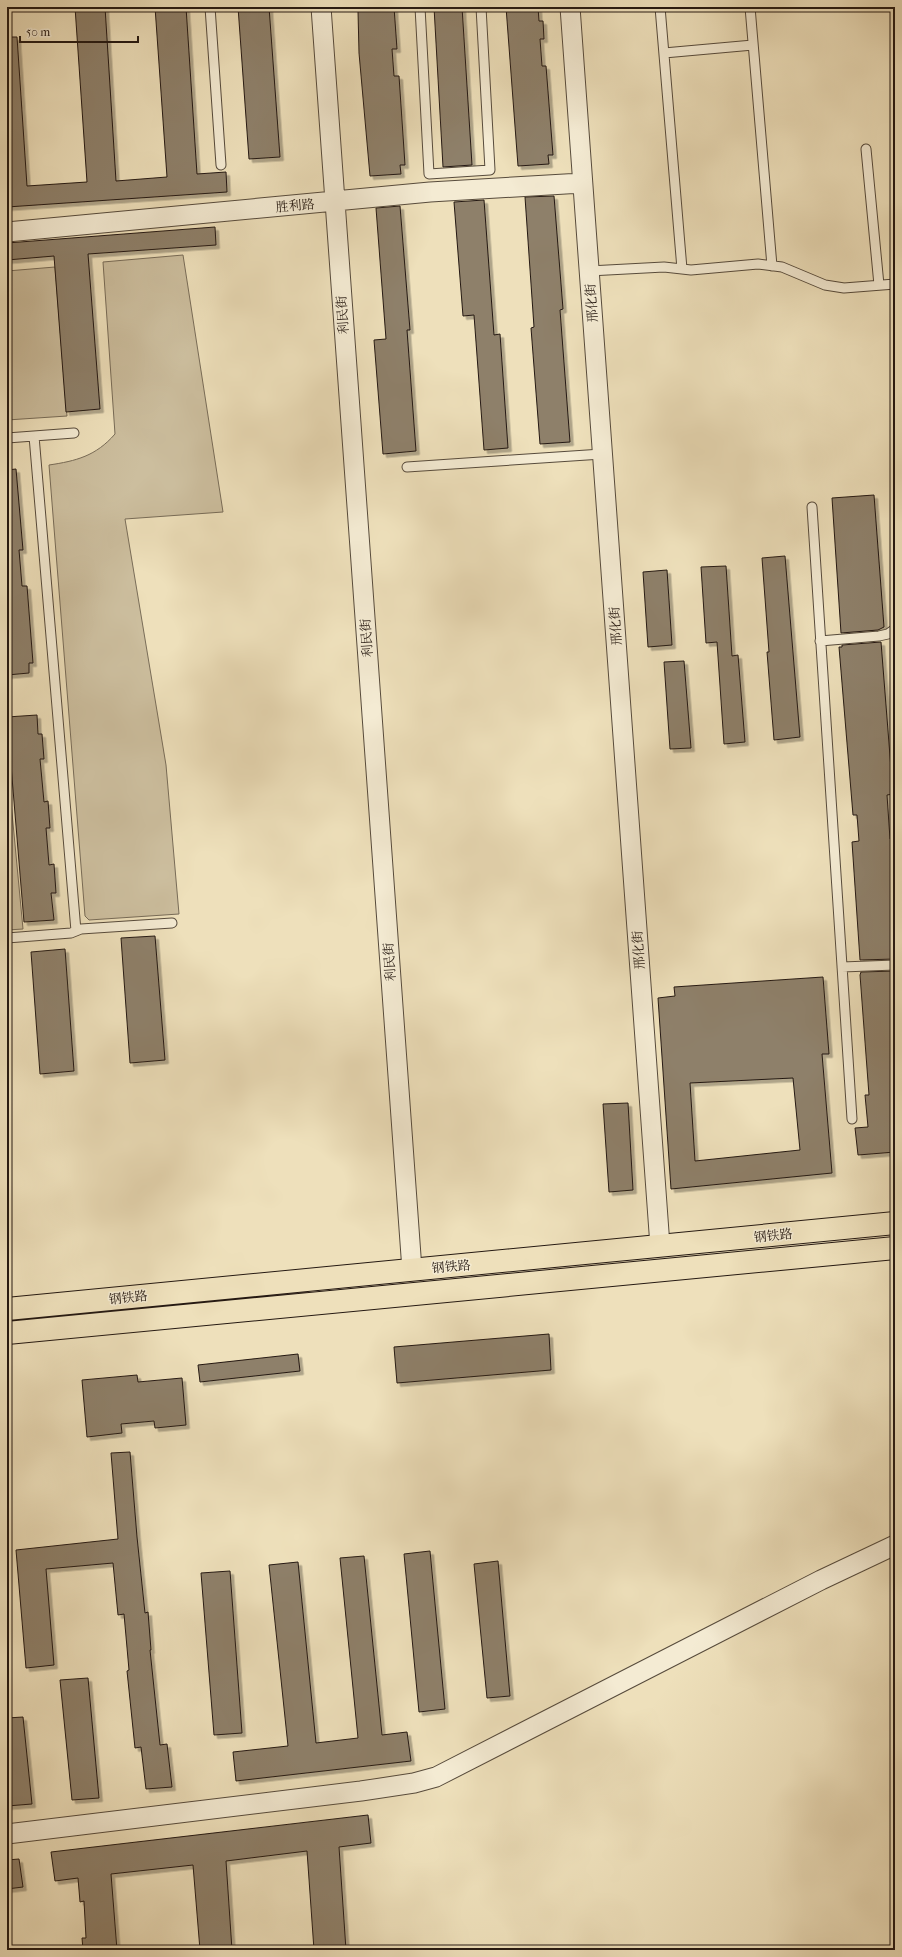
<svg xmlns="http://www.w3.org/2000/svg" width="902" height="1957" viewBox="0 0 902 1957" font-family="'IM FELL French Canon','Noto Serif SC',serif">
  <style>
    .green { fill: #ccbe9e; stroke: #786c58 }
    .building { fill: #8e806a; stroke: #251912; fill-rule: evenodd; filter: url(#shadow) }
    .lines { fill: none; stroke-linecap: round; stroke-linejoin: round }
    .lane-casing { stroke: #574b3c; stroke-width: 11 }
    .street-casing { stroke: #574b3c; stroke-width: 21 }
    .primary-casing { stroke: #251912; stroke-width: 24 }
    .lane { stroke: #f4ebd3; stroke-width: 9 }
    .street { stroke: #f4ebd3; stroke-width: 19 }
    .primary { stroke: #eee0bb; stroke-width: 22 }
    .labels { text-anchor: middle; stroke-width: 3; stroke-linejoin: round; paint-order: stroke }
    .street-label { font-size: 13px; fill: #251912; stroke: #f4ebd3 }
  </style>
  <defs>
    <filter id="shadow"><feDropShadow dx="3.5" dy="3.5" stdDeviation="0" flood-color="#0004"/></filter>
  </defs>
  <rect width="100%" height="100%" fill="#eee0bb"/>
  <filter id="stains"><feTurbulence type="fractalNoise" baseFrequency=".005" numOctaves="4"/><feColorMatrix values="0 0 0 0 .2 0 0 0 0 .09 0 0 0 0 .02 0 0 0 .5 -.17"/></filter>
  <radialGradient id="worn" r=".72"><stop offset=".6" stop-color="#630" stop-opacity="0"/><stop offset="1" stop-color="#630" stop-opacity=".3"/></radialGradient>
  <path class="green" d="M 183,255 L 223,512 L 125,519 L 166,765 L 179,914 L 89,920 L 85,916 L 49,465 C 76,461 96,456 115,434 L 103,262 Z
    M 55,267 L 67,416 L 7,420 L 7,271 Z
    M 7,760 L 23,929 L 7,930 Z"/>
  <path class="building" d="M 75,7 L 105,7 L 116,181 L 167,177 L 155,7 L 186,7 L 197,174 L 226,172 L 227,192 L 7,207 L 7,37 L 17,37 L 27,186 L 87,182 Z
    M 238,7 L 269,7 L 280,157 L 249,159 Z
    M 361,7 L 394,7 L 397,49 L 392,49 L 394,76 L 399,76 L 405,165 L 400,165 L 401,174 L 370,176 L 359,53 L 358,11 L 362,11 Z
    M 434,7 L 462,7 L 472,165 L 443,167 Z
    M 506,7 L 538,7 L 539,21 L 543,21 L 544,39 L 540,39 L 542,66 L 546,66 L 553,155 L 548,155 L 549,164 L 518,166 Z
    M 554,196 L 563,309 L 560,310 L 570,442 L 540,444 L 531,328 L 534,327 L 525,197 Z
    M 484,200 L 494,335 L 500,334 L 508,448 L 484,450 L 474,315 L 463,316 L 454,202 Z
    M 400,206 L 410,330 L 407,330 L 416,451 L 383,454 L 374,340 L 386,339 L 376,208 Z
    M 215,227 L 216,245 L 88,254 L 100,409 L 66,412 L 54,256 L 7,260 L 7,243 Z
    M 16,469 L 23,550 L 19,550 L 22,586 L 27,586 L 33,663 L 29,663 L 29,673 L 7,675 L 7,470 Z
    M 874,495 L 884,627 L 878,630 L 841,633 L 832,498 Z
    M 785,556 L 800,737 L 774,740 L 767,652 L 769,652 L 762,558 Z
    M 726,566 L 732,656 L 738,655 L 745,742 L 724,744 L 717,642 L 706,643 L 701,567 Z
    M 667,570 L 672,645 L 648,647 L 643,572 Z
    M 881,642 L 893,794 L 887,795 L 890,839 L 894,839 L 895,848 L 895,959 L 860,960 L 852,842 L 859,841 L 857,815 L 853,815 L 839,647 L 842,647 L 842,645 Z
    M 684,661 L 691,748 L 670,749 L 664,662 Z
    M 37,715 L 38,734 L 42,734 L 44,759 L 40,759 L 44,802 L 48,801 L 50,828 L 46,828 L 49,865 L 54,864 L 56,893 L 51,893 L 54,920 L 24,922 L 7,717 Z
    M 155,936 L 165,1060 L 130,1063 L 121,938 Z
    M 65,949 L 74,1071 L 40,1074 L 31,952 Z
    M 895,971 L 895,1152 L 858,1155 L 855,1128 L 868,1127 L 865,1095 L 869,1095 L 860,975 L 861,972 Z
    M 823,977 L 829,1054 L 822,1054 L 832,1173 L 671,1189 L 658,998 L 675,996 L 674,987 ZM 793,1078 L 800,1150 L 695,1161 L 690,1083 Z
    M 628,1103 L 633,1190 L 609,1192 L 603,1104 Z
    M 549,1334 L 551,1370 L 397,1383 L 394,1347 Z
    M 298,1354 L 300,1371 L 200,1382 L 198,1365 Z
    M 137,1375 L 138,1382 L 182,1378 L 186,1425 L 155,1428 L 154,1421 L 121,1424 L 122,1433 L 87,1437 L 82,1380 Z
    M 130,1452 L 137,1537 L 145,1613 L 148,1612 L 151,1650 L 150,1650 L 160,1745 L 167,1744 L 172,1787 L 146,1789 L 141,1747 L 135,1748 L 127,1671 L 129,1670 L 124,1614 L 118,1615 L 113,1563 L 46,1569 L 54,1665 L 26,1668 L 16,1550 L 118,1539 L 111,1453 Z
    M 430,1551 L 445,1709 L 419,1712 L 404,1554 Z
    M 364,1556 L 382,1735 L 407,1732 L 411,1761 L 236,1781 L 233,1752 L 288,1746 L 269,1565 L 298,1562 L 316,1743 L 358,1738 L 340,1558 Z
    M 498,1561 L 510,1696 L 487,1698 L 474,1564 Z
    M 230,1571 L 242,1733 L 214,1735 L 201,1573 Z
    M 88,1678 L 99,1798 L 72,1800 L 60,1680 Z
    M 23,1717 L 32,1804 L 7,1806 L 7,1718 Z
    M 368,1815 L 371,1843 L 339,1847 L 346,1950 L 314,1950 L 307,1851 L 226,1861 L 232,1950 L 200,1950 L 193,1865 L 111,1874 L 117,1950 L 83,1950 L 82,1938 L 86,1938 L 84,1901 L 80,1902 L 78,1878 L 55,1881 L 51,1852 Z
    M 19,1859 L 23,1887 L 7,1889 L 7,1860 Z"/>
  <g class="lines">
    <defs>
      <path id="lane" d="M 210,7 L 221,165
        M 420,7 L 429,174 L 490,170 L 481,7
        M 660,7 L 682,269
        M 750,7 L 772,266
        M 664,53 L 753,45
        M 866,149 L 879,285
        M 589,271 L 664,267 L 691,270 L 758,264 L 782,267 L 825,285 L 844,288 L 895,284
        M 34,436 L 76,931
        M 7,438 L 74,433
        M 407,467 L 602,454
        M 812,507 L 852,1119
        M 820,641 L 879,636 L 888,634 L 895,629
        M 7,938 L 71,933 L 81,929 L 172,923
        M 842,967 L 895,965"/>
      <path id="street" d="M 321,7 L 412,1270
        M 570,7 L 660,1246
        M 7,232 L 430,192 L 582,183
        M 7,1834 L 361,1791 L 414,1783 L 436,1777 L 821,1580 L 895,1545"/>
      <path id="primary" d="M 7,1309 L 895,1223
        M 7,1333 L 895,1248"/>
    </defs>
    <use href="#lane" class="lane-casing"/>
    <use href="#street" class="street-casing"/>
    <use href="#primary" class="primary-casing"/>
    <use href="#lane" class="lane"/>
    <use href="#street" class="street"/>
    <use href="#primary" class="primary"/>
  </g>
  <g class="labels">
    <g class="street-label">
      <text transform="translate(295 205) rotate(-5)" y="5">胜利路</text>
      <text transform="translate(591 303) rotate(-94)" y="5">邢化街</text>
      <text transform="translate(342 315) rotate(-94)" y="5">利民街</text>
      <text transform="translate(615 626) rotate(-94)" y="5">邢化街</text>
      <text transform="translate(366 638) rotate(-94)" y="5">利民街</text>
      <text transform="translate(638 950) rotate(-94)" y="5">邢化街</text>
      <text transform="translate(389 962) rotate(-94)" y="5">利民街</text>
      <text transform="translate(773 1235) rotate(-6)" y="5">钢铁路</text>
      <text transform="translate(451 1266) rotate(-5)" y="5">钢铁路</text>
      <text transform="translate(128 1297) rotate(-6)" y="5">钢铁路</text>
    </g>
  </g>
  <rect width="902" height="1957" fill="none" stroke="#eee0bb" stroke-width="24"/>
  <rect x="8" y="8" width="886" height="1941" fill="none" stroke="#251912" stroke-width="2"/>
  <rect x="12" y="12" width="878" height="1933" fill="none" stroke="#251912"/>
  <path d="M20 36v6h118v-6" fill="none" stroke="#251912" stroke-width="2"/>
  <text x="26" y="36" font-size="12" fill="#251912" stroke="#f4ebd3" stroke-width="3" paint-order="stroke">50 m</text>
  <rect width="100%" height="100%" filter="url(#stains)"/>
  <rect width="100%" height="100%" fill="url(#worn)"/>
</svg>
